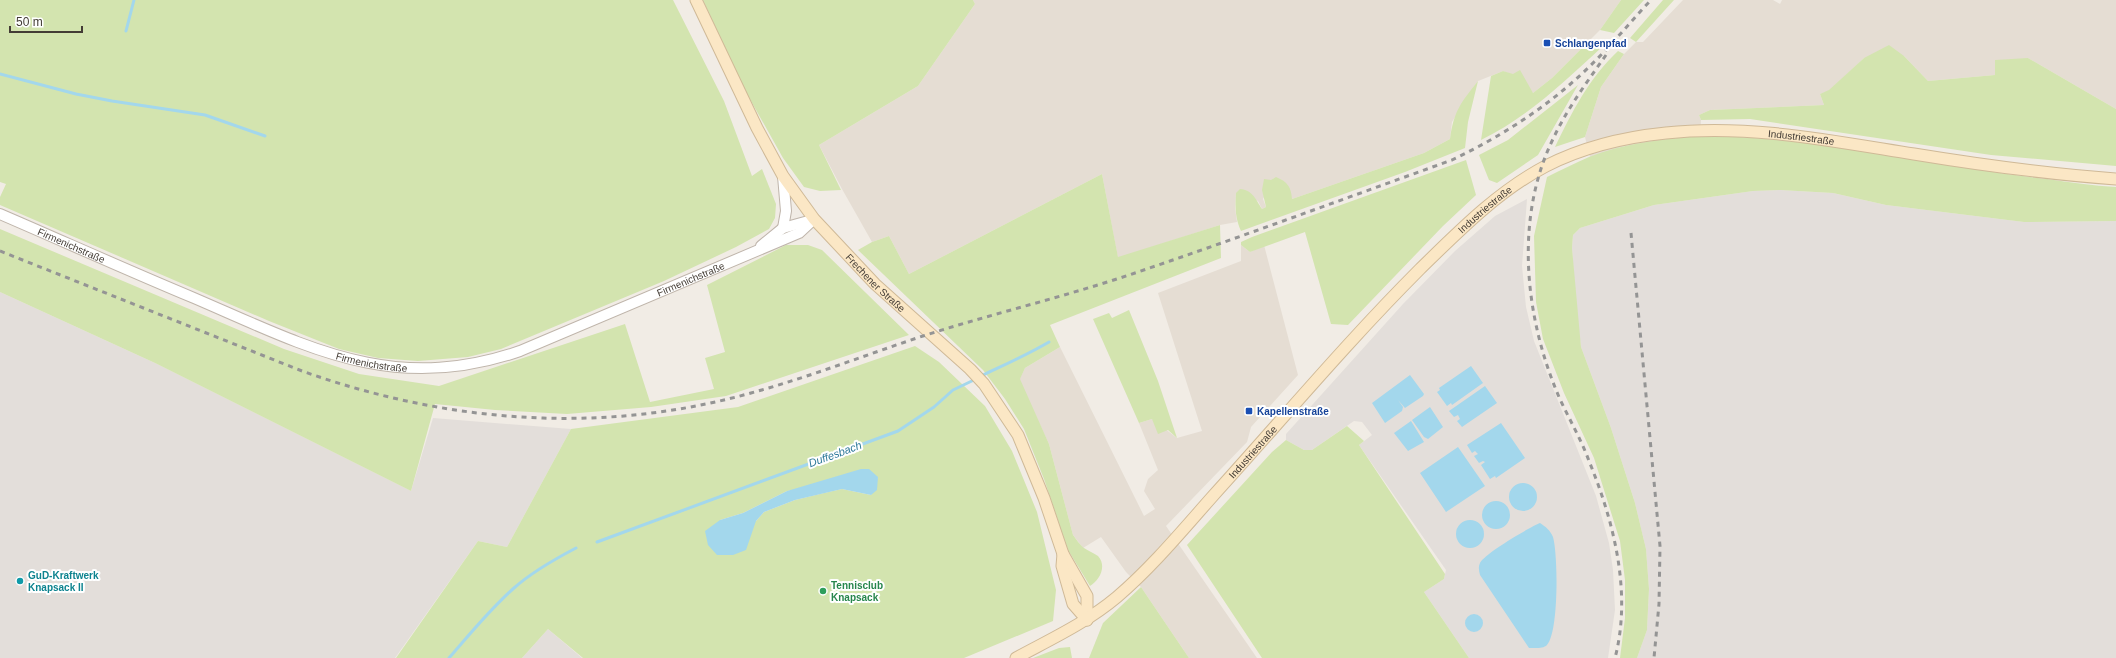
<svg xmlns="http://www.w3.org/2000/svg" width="2116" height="658" viewBox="0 0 2116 658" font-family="Helvetica,sans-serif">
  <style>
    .residential { fill: #e5ddd3 }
    .industrial { fill: #e3deda }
    .green { fill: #d3e4af; fill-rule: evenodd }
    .water { fill: #a3d7ec }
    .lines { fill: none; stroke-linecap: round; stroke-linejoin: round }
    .stream { stroke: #a3d7ec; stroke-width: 3 }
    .tertiary-casing { stroke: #bfb5ab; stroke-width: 12 }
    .secondary-casing { stroke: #cfb997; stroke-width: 13 }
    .tertiary { stroke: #fff; stroke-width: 10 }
    .secondary { stroke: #fbe7c5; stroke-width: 11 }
    .rail { stroke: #949494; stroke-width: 3; stroke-dasharray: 5 5; stroke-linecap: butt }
    .transit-dot { fill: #1a4fb4; stroke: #fff; stroke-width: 1.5 }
    .culture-dot { fill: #0f9aa8; stroke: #fff; stroke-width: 1.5 }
    .leisure-dot { fill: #2e9e5b; stroke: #fff; stroke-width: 1.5 }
    .labels { text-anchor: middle; stroke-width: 4; stroke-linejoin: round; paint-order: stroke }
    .transit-label { font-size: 10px; font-weight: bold; fill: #164399; stroke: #fff; text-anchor: start }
    .street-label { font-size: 10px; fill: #433c35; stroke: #fff }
    .culture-label { font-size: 10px; font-weight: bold; fill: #0d838f; stroke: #fff; text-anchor: start }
    .leisure-label { font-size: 10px; font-weight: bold; fill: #27864d; stroke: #fff; text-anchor: start }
    .water-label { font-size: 11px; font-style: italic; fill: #307a9a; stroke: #fff }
  </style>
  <rect width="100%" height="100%" fill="#f1ece5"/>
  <path class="residential" d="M 973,0 L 1621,0 L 1600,30 L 1552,78 L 1533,93 L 1513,75 L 1503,71 L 1478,81 L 1452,122 L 1450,139 L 1424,153 L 1292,199 L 1274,178 L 1263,199 L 1266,207 L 1262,209 L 1258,201 L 1236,193 L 1235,208 L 1237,222 L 1220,225 L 1118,258 L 1102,174 L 909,274 L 889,236 L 872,242 L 842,189 L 819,145 L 918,86 L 975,4 Z
    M 1683,0 L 1773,0 L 1780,4 L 1782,0 L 2116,0 L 2116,109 L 2028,58 L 1995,75 L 1928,81 L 1904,56 L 1864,58 L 1829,91 L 1820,94 L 1824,105 L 1710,110 L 1699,115 L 1701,120 L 1700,136 L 1670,139 L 1625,146 L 1590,157 L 1585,137 L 1601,87 L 1624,54 L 1636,42 L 1643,42 Z
    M 1241,245 L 1250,252 L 1264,245 L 1298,375 L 1251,427 L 1247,442 L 1166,526 L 1257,658 L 1189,658 L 1141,587 L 1126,572 L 1101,537 L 1083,548 L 1073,535 L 1049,444 L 1019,380 L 1025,368 L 1060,347 L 1144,516 L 1155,509 L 1144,491 L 1148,479 L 1158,470 L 1139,423 L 1152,419 L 1177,438 L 1202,431 L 1158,293 L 1241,261 Z"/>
  <path class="industrial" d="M 1780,190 L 1833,193 L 1886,205 L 2024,222 L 2116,221 L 2116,658 L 1637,658 L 1647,630 L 1649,589 L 1646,549 L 1635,503 L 1611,428 L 1581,347 L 1576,310 L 1572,248 L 1573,235 L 1580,228 L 1654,205 L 1753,191 Z
    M 1527,199 L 1522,266 L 1526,307 L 1534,341 L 1596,496 L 1609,543 L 1613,570 L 1615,610 L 1608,658 L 1469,658 L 1424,592 L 1444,579 L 1446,570 L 1359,445 L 1372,435 L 1362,422 L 1354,421 L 1312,450 L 1304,450 L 1286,440 L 1286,434 L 1403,304 L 1455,251 L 1495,216 Z
    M 0,292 L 155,363 L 411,491 L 433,418 L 571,429 L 507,547 L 478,541 L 395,658 L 0,658 Z
    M 548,629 L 582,658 L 522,658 Z"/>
  <path class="green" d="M 0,0 L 673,0 L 724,101 L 752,176 L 762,169 L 776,204 L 775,218 L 769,229 L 736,247 L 664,281 L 501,349 L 468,357 L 418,361 L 378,358 L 339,349 L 269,321 L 0,205 L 0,197 L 6,184 L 0,182 Z
    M 703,0 L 973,0 L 975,4 L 918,86 L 819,145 L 841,190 L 820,191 L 804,187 L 783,158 L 742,85 Z
    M 1621,0 L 1644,0 L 1614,33 L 1600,30 Z
    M 1663,0 L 1674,0 L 1636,42 L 1630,38 Z
    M 1587,43 L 1603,46 C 1565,81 1528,117 1481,140 L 1491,76 L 1503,71 L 1513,74 L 1520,70 L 1533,93 L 1552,78 Z
    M 1889,45 L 1904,56 L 1928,81 L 1995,75 L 1995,60 L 2028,58 L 2116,109 L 2116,166 L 1991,155 L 1750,119 L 1701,120 L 1699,115 L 1710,110 L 1824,105 L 1820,94 L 1829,90 L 1864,58 Z
    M 1618,51 L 1624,54 L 1601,87 L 1585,137 L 1555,147 C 1572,112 1589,78 1618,51 Z
    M 1478,81 L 1468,122 L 1465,148 L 1405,172 L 1241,231 C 1235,218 1235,206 1236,193 L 1240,189 C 1253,190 1256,200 1262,209 L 1266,207 L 1262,190 L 1264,179 L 1271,180 L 1276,177 C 1288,182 1291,187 1292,199 L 1424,153 L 1450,139 C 1454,110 1461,103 1478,81 Z
    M 1578,85 L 1538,155 L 1497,183 L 1489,180 L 1479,155 L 1508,140 Z
    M 1700,136 C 1817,136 1931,166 2047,179 C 2070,182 2093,186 2116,187 L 2116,221 L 2024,222 L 1886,205 L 1833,193 L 1780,190 L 1753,191 L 1654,205 L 1580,228 L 1573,235 L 1572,248 L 1581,347 L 1611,428 L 1635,503 L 1646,549 L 1649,589 L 1647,630 L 1637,658 L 1620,658 L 1625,618 L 1625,580 L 1620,541 L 1594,458 L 1564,393 L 1543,339 L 1536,302 L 1534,236 L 1547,177 C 1561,170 1575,163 1589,157 C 1624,143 1663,139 1700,136 Z
    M 1466,160 L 1476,195 L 1443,226 L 1348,325 L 1331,324 L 1305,232 L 1250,252 L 1241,245 L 1241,242 L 1252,237 Z
    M 1102,174 L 1118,257 L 1220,225 L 1221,258 L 1050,325 L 1060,347 L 1025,368 L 1020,379 L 1049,444 L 1073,535 C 1076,539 1080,545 1084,548 C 1088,551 1094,553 1098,556 C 1107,566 1100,580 1090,586 L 1068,550 L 1044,479 L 1024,429 L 1005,399 L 983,370 L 858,250 L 872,242 L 889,236 L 909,274 Z
    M 0,229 L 284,349 L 359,374 L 439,386 L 625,324 L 650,402 L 714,389 L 705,358 L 725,352 L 707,285 L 786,245 L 808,245 L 822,250 L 909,335 L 726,396 L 651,407 L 567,414 L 495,410 L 435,404 L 411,491 L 155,363 L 0,292 Z
    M 1129,310 L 1158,381 L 1177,438 L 1168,430 L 1158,434 L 1152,419 L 1139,423 L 1093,319 L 1109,313 L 1112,318 Z
    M 915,346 L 939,362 L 985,406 L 1012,451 L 1037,512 L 1056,590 L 1053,621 L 964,658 L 583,658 L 548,629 L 522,658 L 396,658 L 478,541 L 507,547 L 571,429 L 738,407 ZM 878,477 L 871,495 L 842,489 L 824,493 L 795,500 L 764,512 L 756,521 L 720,520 L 743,513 L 787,491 Z
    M 1347,426 L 1364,441 L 1359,445 L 1445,574 L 1444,579 L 1424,592 L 1469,658 L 1262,658 L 1187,545 L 1272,452 L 1286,440 L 1304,450 L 1312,450 Z
    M 1141,587 L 1189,658 L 1089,658 L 1103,623 Z
    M 1070,647 L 1072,658 L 1033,658 L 1059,648 Z"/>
  <path class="water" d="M 1471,366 L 1483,383 L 1452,405 L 1451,403 L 1447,406 L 1437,392 L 1440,390 L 1439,388 Z
    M 1410,375 L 1424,394 L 1423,396 L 1405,408 L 1398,400 L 1403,407 L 1402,411 L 1385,423 L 1372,403 Z
    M 1485,386 L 1497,403 L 1462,427 L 1457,421 L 1460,419 L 1458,415 L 1454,417 L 1449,411 Z
    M 1430,407 L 1443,427 L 1428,439 L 1424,437 L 1412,420 Z
    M 1411,421 L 1424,442 L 1408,451 L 1394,433 Z
    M 1501,423 L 1525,458 L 1496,478 L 1495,476 L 1490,479 L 1481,465 L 1485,462 L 1483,461 L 1479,463 L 1474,456 L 1478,454 L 1475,451 L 1472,453 L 1467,445 Z
    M 1458,447 L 1485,486 L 1446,512 L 1420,473 Z
    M 861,469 L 869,469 L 878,477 L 877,490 L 871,495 L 842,489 L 795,500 L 764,512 L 756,521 L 746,550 L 733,555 L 717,555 L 708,545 L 705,531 L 720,520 L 743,513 L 787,491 Z
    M1509 497a14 14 0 1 1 28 0a14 14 0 1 1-28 0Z
    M1482 515a14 14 0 1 1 28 0a14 14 0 1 1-28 0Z
    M1456 534a14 14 0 1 1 28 0a14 14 0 1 1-28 0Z
    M 1540,523 C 1546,527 1550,530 1553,537 C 1558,554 1559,632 1547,645 C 1543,649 1535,648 1529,648 L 1480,575 C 1479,571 1478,567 1480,563 C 1484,554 1530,527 1540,523 Z
    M1465 623a9 9 0 1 1 18 0a9 9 0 1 1-18 0Z"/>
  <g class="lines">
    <path class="stream" d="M 126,31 L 134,0
      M 0,74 L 76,94 L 112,101 L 205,115 L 265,136
      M 981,376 C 1004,365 1027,355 1049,342
      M 597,542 L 898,431 L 934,407 L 953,390 L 976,379
      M 449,658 C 470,634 490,609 514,588 C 532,572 555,559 576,548"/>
    <defs>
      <g id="tertiary">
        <path id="s1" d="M 0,214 C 65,242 129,271 194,298 C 308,347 393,395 520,351 L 799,233 L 814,219"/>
        <path d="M 783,228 L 786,211 L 783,176"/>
        <path d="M 761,246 L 783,228 L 812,220"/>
      </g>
      <g id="secondary">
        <path id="s2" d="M 696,0 L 757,128 L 783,176 L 814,219 L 875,284 L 970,369 L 984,384 L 1018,435 L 1044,498 L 1063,554 L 1087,596 L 1087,620"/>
        <path d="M 1063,554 L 1062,566 L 1073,604 L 1087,620"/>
        <path id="s3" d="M 1016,658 C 1051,639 1086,623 1117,597 C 1152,567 1181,532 1212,497 C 1281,421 1347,342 1420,269 C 1459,231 1498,191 1546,166 C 1583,147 1626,137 1666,133 C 1749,124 1832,141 1914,154 C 1981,165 2048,174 2116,179"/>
      </g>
    </defs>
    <use href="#tertiary" class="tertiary-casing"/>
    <use href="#secondary" class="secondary-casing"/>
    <use href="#tertiary" class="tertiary"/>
    <use href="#secondary" class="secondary"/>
    <path class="rail" d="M 1606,55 C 1587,82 1567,109 1553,139 C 1514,219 1525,318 1559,397 C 1569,419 1581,439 1589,461 C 1614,522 1632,593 1615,658
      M 1631,233 L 1660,546 L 1659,604 L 1654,658
      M 0,251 L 302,371 C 448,423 601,435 751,393 C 817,375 880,349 945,329 C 1008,310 1073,294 1135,273 C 1241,237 1346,198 1452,160 C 1502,136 1549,106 1589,67 C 1611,46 1630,22 1651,0"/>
  </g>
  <g class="transit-dot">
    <rect x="1543" y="39" width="8" height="8" rx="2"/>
    <rect x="1245" y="407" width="8" height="8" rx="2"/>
  </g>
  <circle class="culture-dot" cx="20" cy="581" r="4"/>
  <circle class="leisure-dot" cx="823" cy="591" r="4"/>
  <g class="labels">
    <g class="transit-label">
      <text x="1555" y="47">Schlangenpfad</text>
      <text x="1257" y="415">Kapellenstraße</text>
    </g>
    <g class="street-label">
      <text dy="4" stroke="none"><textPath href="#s3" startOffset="989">Industriestraße</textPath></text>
      <text dy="4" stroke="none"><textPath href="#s3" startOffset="653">Industriestraße</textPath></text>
      <text dy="4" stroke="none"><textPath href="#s1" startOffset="78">Firmenichstraße</textPath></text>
      <text dy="4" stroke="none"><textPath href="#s1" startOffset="737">Firmenichstraße</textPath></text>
      <text dy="4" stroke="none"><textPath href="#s2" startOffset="338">Frechener Straße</textPath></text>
      <text dy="4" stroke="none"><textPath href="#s1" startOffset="401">Firmenichstraße</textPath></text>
      <text dy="4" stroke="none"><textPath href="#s3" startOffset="317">Industriestraße</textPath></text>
    </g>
    <g class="culture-label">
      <text x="28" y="579">GuD-Kraftwerk<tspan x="28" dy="12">Knapsack II</tspan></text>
    </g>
    <g class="leisure-label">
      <text x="831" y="589">Tennisclub<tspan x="831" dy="12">Knapsack</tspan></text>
    </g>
    <g class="water-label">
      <text transform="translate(835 454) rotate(-20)" y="4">Duffesbach</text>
    </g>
  </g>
  <path d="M10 26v6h72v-6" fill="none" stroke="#433c35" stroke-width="2"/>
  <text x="16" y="26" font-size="12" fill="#433c35" stroke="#ffffff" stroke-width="3" paint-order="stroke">50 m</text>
</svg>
